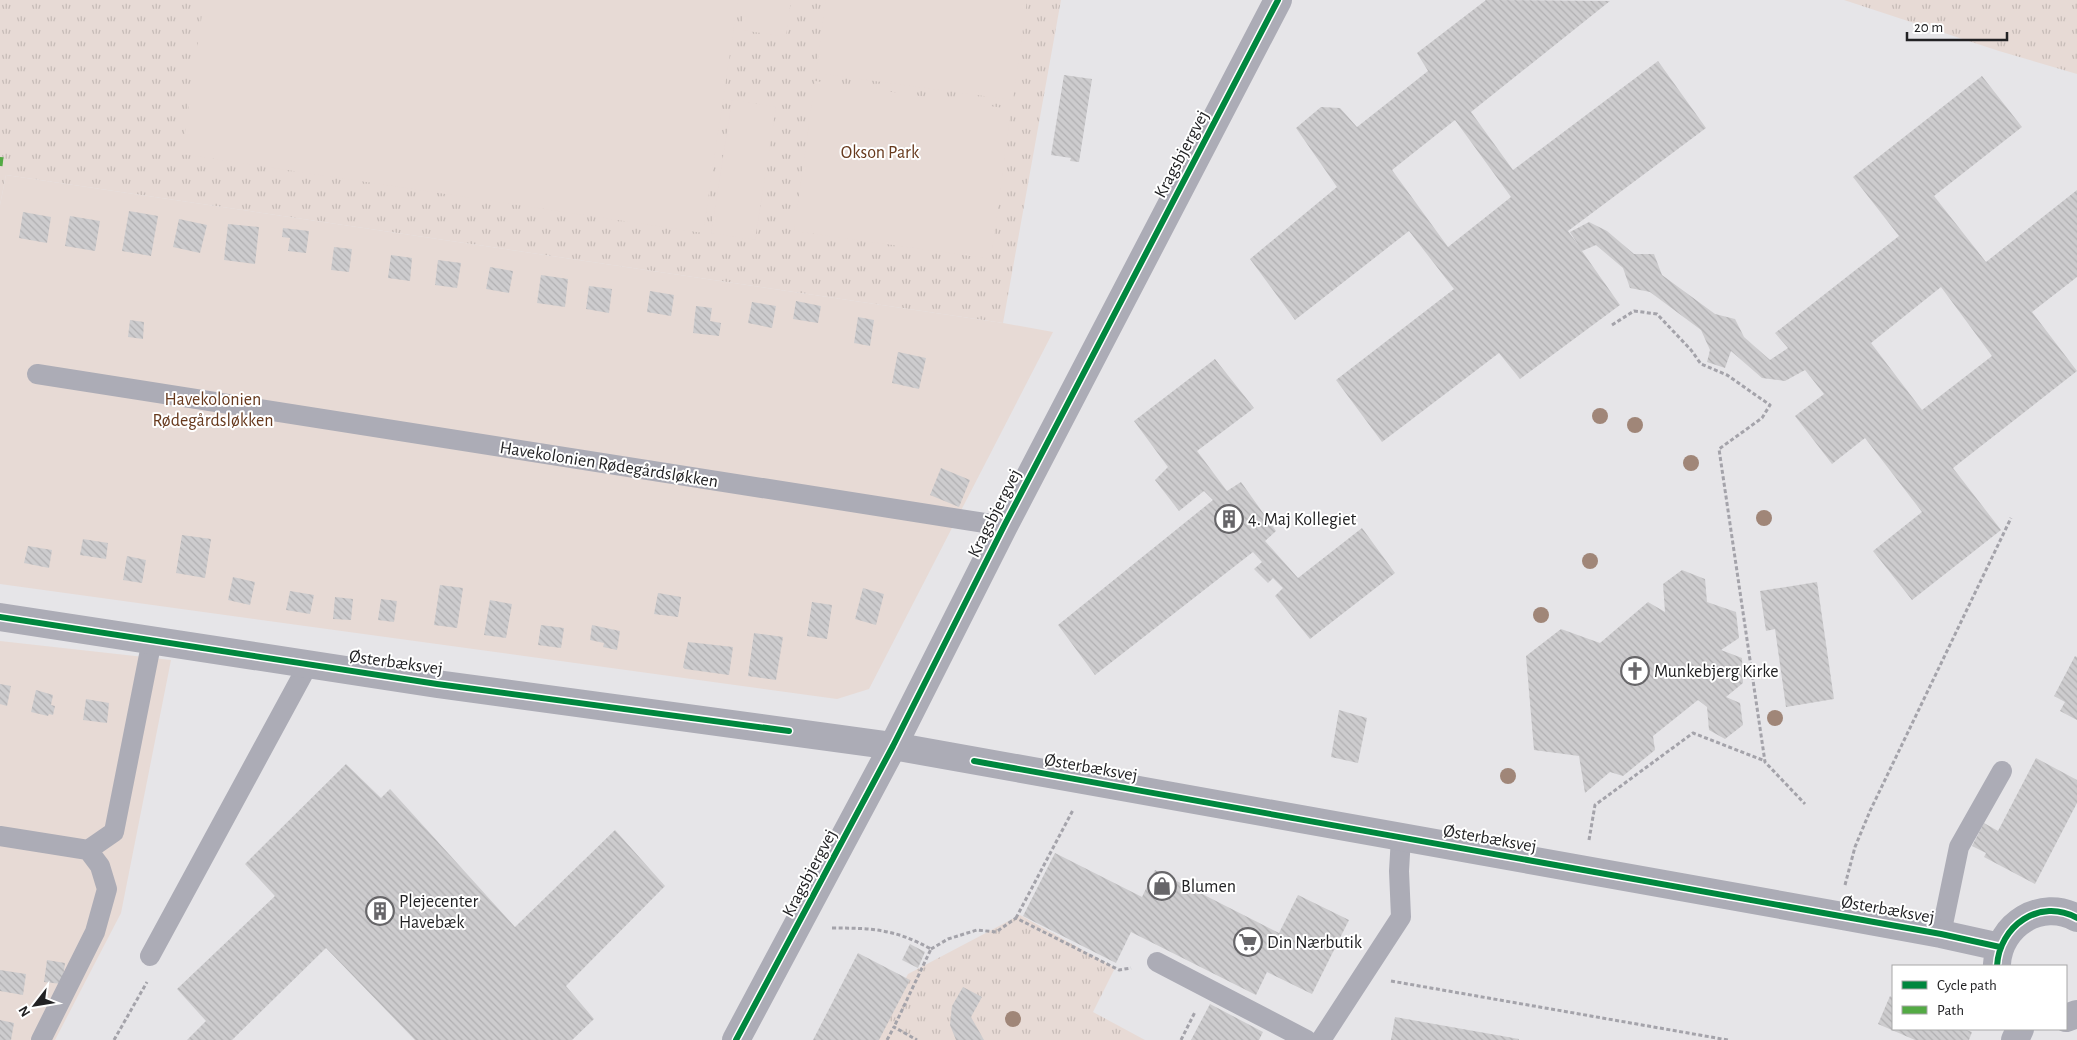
<svg xmlns="http://www.w3.org/2000/svg" width="2077" height="1040" viewBox="0 0 2077 1040" font-family="'Alegreya Sans',sans-serif">
  <style>
    .grass { fill: url(#grass-tufts) }
    .garden { fill: #e7dad5 }
    .building { fill: url(#building-back-hatch); fill-rule: evenodd }
    .lines { fill: none; stroke-linecap: round; stroke-linejoin: round }
    .path { stroke: #a4a3aa; stroke-width: 3; stroke-dasharray: 4 2.5; stroke-linecap: butt }
    .service { stroke: #acacb6; stroke-width: 20 }
    .minor { stroke: #acacb6; stroke-width: 28 }
    .tertiary { stroke: #acacb6; stroke-width: 28 }
    .quiet { stroke: #53aa44; stroke-width: 5; stroke-dasharray: 10 5; stroke-linecap: butt }
    .cycleway-casing { stroke: #fff; stroke-width: 9 }
    .cycleway { stroke: #00873e; stroke-width: 6 }
    .tree { fill: #a08678 }
    .labels { text-anchor: middle; stroke-width: 4; stroke-linejoin: round; paint-order: stroke }
    .park-label { font-size: 18px; fill: #67391d; stroke: #fff }
    .street-label { font-size: 18px; fill: #222224; stroke: #fff }
    .poi-label { font-size: 18px; fill: #222224; stroke: #fff; text-anchor: start }
  </style>
  <defs>
    <pattern id="grass-tufts" width="24" height="20" patternUnits="userSpaceOnUse" patternTransform="scale(1.25)"><rect width="24" height="20" fill="#e7dad5"/><path d="M3 7l-1-3M5 7V3M7 7l1-3M15 17l-1-3M17 17v-4M19 17l1-3" fill="none" stroke="#c6bbb7"/></pattern>
    <pattern id="building-back-hatch" width="6" height="6" patternUnits="userSpaceOnUse" patternTransform="scale(1.25)"><rect width="6" height="6" fill="#cdccce"/><path d="M-1 5l2 2M0 0l6 6M5-1l2 2" fill="none" stroke="#b0afb1"/></pattern>
  </defs>
  <rect width="100%" height="100%" fill="#e6e5e8"/>
  <path class="grass" d="M 0,0 L 1061,0 L 1003,323 L 6,175 L 0,205 Z
    M 1844,0 L 2077,0 L 2077,74 L 1999,51 Z
    M 1020,915 L 1115,968 L 1093,1012 L 1145,1040 L 874,1040 L 908,974 Z"/>
  <path class="garden" d="M 204,0 L 738,0 L 703,233 L 182,154 Z
    M 746,0 L 791,0 L 786,37 L 741,30 Z
    M 826,0 L 1027,0 L 1013,100 L 816,73 Z
    M 815,81 L 1011,109 L 991,259 L 794,231 Z
    M 732,100 L 776,107 L 755,240 L 711,233 Z
    M 6,175 L 1003,323 L 1053,332 L 869,689 L 837,699 L 0,584 L 0,205 Z
    M 0,641 L 171,660 L 121,913 L 55,1040 L 0,1040 Z"/>
  <path class="building" d="M 1486,0 L 1610,1 L 1471,112 L 1513,170 L 1658,61 L 1706,128 L 1568,231 L 1579,246 L 1570,232 L 1589,222 L 1607,231 L 1634,254 L 1654,254 L 1662,275 L 1715,314 L 1735,319 L 1744,337 L 1770,360 L 1788,348 L 1775,333 L 1899,236 L 1853,177 L 1982,76 L 2022,127 L 1934,196 L 1986,262 L 2077,190 L 2077,277 L 2032,312 L 2077,371 L 1953,468 L 2001,530 L 1912,600 L 1873,551 L 1922,512 L 1865,438 L 1832,464 L 1795,416 L 1824,394 L 1805,370 L 1785,381 L 1762,378 L 1731,351 L 1725,368 L 1707,362 L 1710,350 L 1701,330 L 1650,292 L 1630,288 L 1623,268 L 1596,245 L 1582,251 L 1620,305 L 1520,379 L 1499,353 L 1382,442 L 1336,380 L 1454,289 L 1409,231 L 1295,320 L 1250,259 L 1337,187 L 1296,128 L 1321,107 L 1340,108 L 1357,127 L 1428,71 L 1417,53 ZM 1455,120 L 1511,197 L 1448,247 L 1392,170 ZM 1941,287 L 1992,356 L 1922,410 L 1871,343 Z
    M 1064,75 L 1092,79 L 1079,162 L 1070,161 L 1071,158 L 1051,155 Z
    M 129,211 L 158,216 L 151,256 L 122,251 Z
    M 23,212 L 51,217 L 47,243 L 19,238 Z
    M 70,216 L 100,221 L 95,251 L 65,246 Z
    M 179,219 L 207,225 L 200,253 L 173,247 Z
    M 228,224 L 259,227 L 255,264 L 224,260 Z
    M 283,228 L 309,231 L 306,253 L 288,251 L 290,238 L 282,237 Z
    M 334,247 L 352,249 L 349,272 L 331,270 Z
    M 391,255 L 412,258 L 410,281 L 388,278 Z
    M 438,260 L 461,263 L 457,288 L 435,285 Z
    M 490,267 L 513,271 L 509,293 L 486,289 Z
    M 541,275 L 568,279 L 565,307 L 537,303 Z
    M 589,286 L 612,289 L 609,313 L 586,309 Z
    M 650,291 L 674,295 L 671,316 L 647,312 Z
    M 796,301 L 821,306 L 818,323 L 793,319 Z
    M 752,302 L 776,306 L 772,328 L 748,323 Z
    M 696,306 L 712,308 L 710,321 L 721,323 L 719,336 L 693,333 Z
    M 858,317 L 874,320 L 870,346 L 854,343 Z
    M 130,320 L 144,322 L 143,339 L 128,337 Z
    M 898,352 L 926,358 L 919,389 L 892,383 Z
    M 1215,359 L 1254,408 L 1197,451 L 1227,491 L 1241,482 L 1276,531 L 1265,541 L 1298,578 L 1362,528 L 1395,573 L 1310,639 L 1275,596 L 1283,588 L 1273,578 L 1268,583 L 1254,569 L 1262,562 L 1253,552 L 1095,675 L 1058,625 L 1213,500 L 1204,491 L 1179,511 L 1155,480 L 1168,467 L 1134,421 Z
    M 941,468 L 970,480 L 959,507 L 930,495 Z
    M 182,535 L 211,539 L 205,578 L 176,573 Z
    M 83,539 L 108,543 L 106,559 L 80,555 Z
    M 28,546 L 52,550 L 49,568 L 24,563 Z
    M 127,556 L 146,560 L 142,583 L 123,580 Z
    M 1682,570 L 1705,579 L 1707,602 L 1736,612 L 1739,638 L 1721,650 L 1742,658 L 1743,683 L 1726,697 L 1740,703 L 1743,725 L 1725,739 L 1709,730 L 1707,707 L 1698,700 L 1653,736 L 1655,750 L 1623,776 L 1610,772 L 1585,793 L 1579,756 L 1534,750 L 1526,656 L 1561,629 L 1600,643 L 1648,602 L 1665,612 L 1663,584 Z
    M 233,577 L 255,582 L 250,605 L 228,600 Z
    M 1817,582 L 1834,699 L 1786,707 L 1775,629 L 1766,631 L 1760,591 Z
    M 440,585 L 463,588 L 457,628 L 434,625 Z
    M 863,588 L 884,594 L 876,625 L 855,619 Z
    M 290,591 L 314,595 L 310,614 L 286,610 Z
    M 658,593 L 681,597 L 678,617 L 654,614 Z
    M 335,597 L 353,599 L 351,620 L 333,619 Z
    M 381,599 L 397,601 L 394,622 L 378,620 Z
    M 490,600 L 512,604 L 506,638 L 484,635 Z
    M 812,602 L 832,605 L 827,639 L 807,636 Z
    M 541,625 L 564,628 L 561,648 L 538,645 Z
    M 592,625 L 620,631 L 617,650 L 603,647 L 604,643 L 590,640 Z
    M 754,633 L 783,637 L 776,680 L 748,676 Z
    M 688,642 L 733,647 L 729,675 L 685,669 L 683,667 Z
    M 2075,656 L 2077,657 L 2077,720 L 2060,711 L 2065,702 L 2054,696 Z
    M 0,684 L 11,686 L 7,706 L 0,704 Z
    M 36,690 L 53,695 L 51,705 L 55,706 L 53,715 L 49,714 L 48,716 L 31,712 Z
    M 86,699 L 109,703 L 107,723 L 83,720 Z
    M 1339,710 L 1367,718 L 1358,763 L 1331,757 Z
    M 2036,758 L 2077,780 L 2077,803 L 2035,884 L 1984,857 L 1986,853 L 1972,846 L 1984,823 L 1998,831 Z
    M 346,764 L 381,798 L 390,789 L 515,927 L 615,830 L 665,886 L 566,986 L 594,1019 L 572,1040 L 415,1040 L 326,948 L 232,1040 L 187,1040 L 206,1021 L 177,989 L 275,896 L 245,864 Z
    M 1055,853 L 1142,897 L 1155,870 L 1279,933 L 1298,895 L 1349,920 L 1312,994 L 1267,972 L 1256,995 L 1131,932 L 1116,963 L 1023,916 Z
    M 910,944 L 925,952 L 918,968 L 902,960 Z
    M 858,953 L 910,980 L 879,1040 L 813,1040 Z
    M 47,960 L 65,963 L 62,984 L 44,982 Z
    M 0,970 L 26,974 L 23,995 L 0,991 Z
    M 963,987 L 982,997 L 971,1017 L 984,1040 L 956,1040 L 950,1025 L 952,1006 Z
    M 1890,996 L 1893,998 L 1893,1029 L 1964,1029 L 1972,1032 L 1969,1040 L 1915,1040 L 1878,1024 Z
    M 1210,1004 L 1263,1032 L 1259,1040 L 1191,1040 Z
    M 1395,1017 L 1519,1039 L 1519,1040 L 1391,1040 Z
    M 0,1020 L 14,1023 L 11,1040 L 0,1040 Z"/>
  <g class="lines">
    <path class="path" d="M 1612,325 L 1634,311 L 1657,314 L 1691,350 L 1701,364 L 1727,375 L 1770,405 L 1762,418 L 1719,449 L 1765,762 L 1805,804
      M 1589,840 L 1595,805 L 1693,733 L 1765,761
      M 1845,885 L 1855,847 L 1870,811 L 2011,518
      M 1016,918 L 1073,810
      M 832,928 C 872,928 895,929 931,949 L 894,1027
      M 931,949 L 948,939 L 977,930 L 996,932 L 1016,918 L 1119,970 L 1131,968
      M 1391,981 L 1728,1040
      M 114,1040 L 147,982
      M 887,1040 L 894,1027 L 917,1040
      M 1181,1040 L 1195,1012"/>
    <path class="service" d="M 37,374 L 1004,526
      M 0,836 L 88,850 L 100,866 L 107,889 L 95,932 L 41,1040
      M 88,850 L 114,832 L 152,640
      M 1941,934 L 1959,847 L 2002,771
      M 150,956 L 308,665
      M 1157,962 L 1307,1040
      M 1321,1040 L 1401,917 L 1399,871 L 1401,837"/>
    <path class="minor" d="M 736,1040 L 893,746 L 1004,526 L 1278,0"/>
    <path class="tertiary" d="M 0,617 L 437,684 L 893,746 L 1837,915 L 1941,934 L 2000,947
      M 1997,964 C 1999,925 2041,898 2077,918
      M 2066,1018 L 2077,1014
      M 2015,1040 L 2020,1029"/>
    <path class="quiet" d="M 0,166 L 1,157"/>
    <defs>
      <path id="cycleway" d="M 0,617 L 437,684 L 789,731
        M 974,761 L 1941,934 L 2000,947
        M 1997,966 C 1999,926 2040,897 2077,918
        M 736,1040 L 893,746 L 1004,526 L 1278,0"/>
    </defs>
    <use href="#cycleway" class="cycleway-casing"/>
    <use href="#cycleway" class="cycleway"/>
  </g>
  <g class="tree">
    <circle cx="1600" cy="416" r="8"/>
    <circle cx="1635" cy="425" r="8"/>
    <circle cx="1691" cy="463" r="8"/>
    <circle cx="1764" cy="518" r="8"/>
    <circle cx="1590" cy="561" r="8"/>
    <circle cx="1541" cy="615" r="8"/>
    <circle cx="1775" cy="718" r="8"/>
    <circle cx="1508" cy="776" r="8"/>
    <circle cx="1013" cy="1019" r="8"/>
  </g>
  <defs>
    <symbol id="building-ring" viewBox="-11 -11 22 22"><circle r="9.5" fill="#fff" stroke="#676669" stroke-width="1.5"/><path d="M-4-6H4V6H1V3H-1V6H-4ZM-2.5-4.3h1.7v1.8h-1.7ZM.8-4.3h1.7v1.8H.8ZM-2.5-1h1.7V.8h-1.7ZM.8-1h1.7V.8H.8Z" fill="#676669"/></symbol>
    <symbol id="church-ring" viewBox="-11 -11 22 22"><circle r="9.5" fill="#fff" stroke="#676669" stroke-width="1.5"/><path d="M-1.2-6h2.4v3.5h3.3v2.4h-3.3V6h-2.4V-.1h-3.3v-2.4h3.3Z" fill="#676669"/></symbol>
    <symbol id="shop-ring" viewBox="-11 -11 22 22"><circle r="9.5" fill="#fff" stroke="#676669" stroke-width="1.5"/><path d="M-5-2.5h2.3a2.7 3.5 0 0 1 5.4 0H5L5.5 6h-11ZM-1.5-2.5h3a1.5 2.3 0 0 0-3 0Z" fill="#676669"/></symbol>
    <symbol id="supermarket-ring" viewBox="-11 -11 22 22"><circle r="9.5" fill="#fff" stroke="#676669" stroke-width="1.5"/><path d="M-6-5.5h2.5l.6 2H6L4.5 2H-2.5L-4.4-4H-6ZM-1.5 3.2a1.3 1.3 0 1 0 .1 0ZM3 3.2a1.3 1.3 0 1 0 .1 0Z" fill="#676669"/></symbol>
  </defs>
  <g fill-rule="evenodd">
    <use href="#building-ring" x="1213" y="503" width="32" height="32"/>
    <use href="#church-ring" x="1619" y="655" width="32" height="32"/>
    <use href="#shop-ring" x="1146" y="870" width="32" height="32"/>
    <use href="#building-ring" x="364" y="895" width="32" height="32"/>
    <use href="#supermarket-ring" x="1232" y="926" width="32" height="32"/>
  </g>
  <g class="labels">
    <g class="park-label">
      <text x="880" y="158">Okson Park</text>
      <text x="213" y="405">Havekolonien<tspan x="213" dy="21">Rødegårdsløkken</tspan></text>
    </g>
    <g class="street-label">
      <text transform="translate(1181 154) rotate(-62)" y="6">Kragsbjergvej</text>
      <text transform="translate(609 464) rotate(9)" y="6">Havekolonien Rødegårdsløkken</text>
      <text transform="translate(994 513) rotate(-63)" y="6">Kragsbjergvej</text>
      <text transform="translate(396 662) rotate(8)" y="6">Østerbæksvej</text>
      <text transform="translate(1091 767) rotate(10)" y="6">Østerbæksvej</text>
      <text transform="translate(1490 838) rotate(10)" y="6">Østerbæksvej</text>
      <text transform="translate(809 873) rotate(-62)" y="6">Kragsbjergvej</text>
      <text transform="translate(1888 909) rotate(10)" y="6">Østerbæksvej</text>
    </g>
    <g class="poi-label">
      <text x="1248" y="525">4. Maj Kollegiet</text>
      <text x="1654" y="677">Munkebjerg Kirke</text>
      <text x="1181" y="892">Blumen</text>
      <text x="399" y="907">Plejecenter<tspan x="399" dy="21">Havebæk</tspan></text>
      <text x="1267" y="948">Din Nærbutik</text>
    </g>
  </g>
  <rect x="1892" y="965" width="175" height="65" fill="#ffffff" stroke="#a7a7a7"/>
  <rect x="1902" y="981" width="25" height="8" fill="#00873e" stroke="#a7a7a7"/>
  <text x="1937" y="990" font-size="15" fill="#222224">Cycle path</text>
  <rect x="1902" y="1006" width="25" height="8" fill="#53aa44" stroke="#a7a7a7"/>
  <text x="1937" y="1015" font-size="15" fill="#222224">Path</text>
  <g transform="translate(35 1005) rotate(239)" stroke="#ffffff" stroke-width="4" paint-order="stroke">
  <path d="M0-4L9 19L0 12L-9 19Z" fill="#222224"/>
  <text y="-8" font-size="14" font-weight="bold" text-anchor="middle" fill="#222224">N</text>
  </g>
  <path d="M1907 32v8h100v-8" fill="none" stroke="#222224" stroke-width="2.5"/>
  <text x="1914" y="32" font-size="15" fill="#222224" stroke="#ffffff" stroke-width="4" paint-order="stroke">20 m</text>
</svg>
